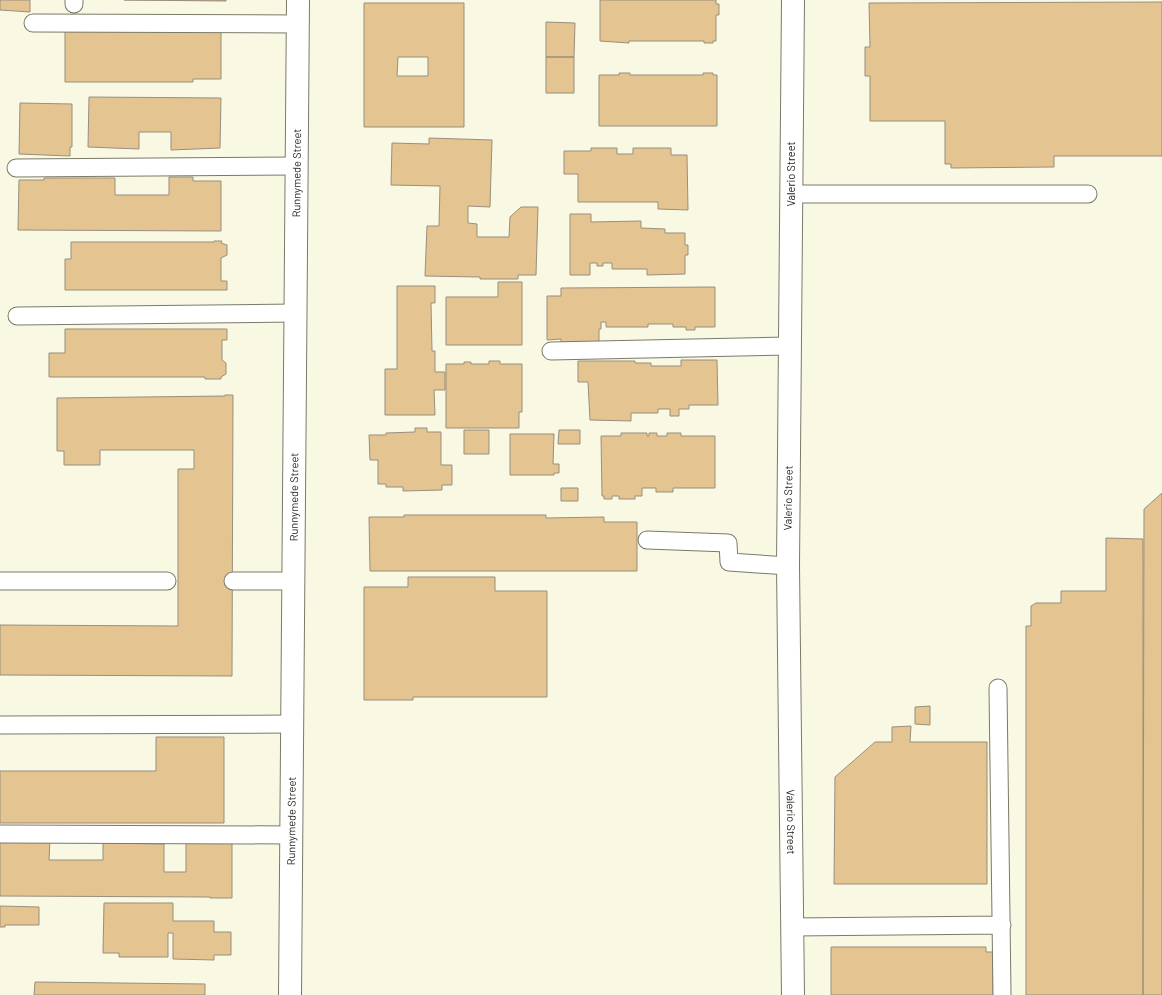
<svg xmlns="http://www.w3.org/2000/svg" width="1162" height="995" viewBox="0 0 1162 995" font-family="Barlow,sans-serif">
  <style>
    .building { fill: #e4c490; stroke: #998f7e; fill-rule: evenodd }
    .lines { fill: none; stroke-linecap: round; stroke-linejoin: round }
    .lane-casing { stroke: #7b7a68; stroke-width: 19 }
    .street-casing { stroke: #7b7a68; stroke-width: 24 }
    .lane { stroke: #fff; stroke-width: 17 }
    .street { stroke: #fff; stroke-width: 22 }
    .labels { text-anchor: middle; stroke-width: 3; stroke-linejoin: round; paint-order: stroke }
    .street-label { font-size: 11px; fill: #24241c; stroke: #fff }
  </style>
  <rect width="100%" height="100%" fill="#f8f8e3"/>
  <path class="building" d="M 0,0 L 30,0 L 30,12 L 0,10 Z
    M 124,0 L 226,0 L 226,1 Z
    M 600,0 L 716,0 L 716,4 L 719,4 L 719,15 L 716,15 L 716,41 L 713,41 L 713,43 L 704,43 L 704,41 L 629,41 L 629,43 L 600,41 Z
    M 1162,2 L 1162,156 L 1054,156 L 1054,167 L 951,168 L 951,164 L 945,164 L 945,121 L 870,121 L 870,76 L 865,76 L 865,47 L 870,47 L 869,3 Z
    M 364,3 L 464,3 L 464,127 L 364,127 ZM 398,57 L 428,57 L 428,76 L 397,76 Z
    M 546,22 L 575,23 L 574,57 L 546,57 Z
    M 65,30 L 221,30 L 221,79 L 193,79 L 193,82 L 65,82 Z
    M 546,57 L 574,57 L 574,93 L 546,93 Z
    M 619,73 L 630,73 L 630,75 L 703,75 L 703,73 L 713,73 L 713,75 L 717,75 L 717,126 L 599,126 L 599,75 L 619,75 Z
    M 89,97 L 221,98 L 220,148 L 171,150 L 171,132 L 139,132 L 139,149 L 88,147 Z
    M 20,103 L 72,104 L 72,147 L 70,147 L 70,156 L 19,154 Z
    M 429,138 L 492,140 L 490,207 L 468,206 L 468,223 L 477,224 L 477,237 L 509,237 L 510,217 L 521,207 L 538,207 L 536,275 L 518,275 L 518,279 L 480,279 L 480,277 L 425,276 L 427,226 L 439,226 L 440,186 L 391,185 L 392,143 L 429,144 Z
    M 591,148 L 617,148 L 617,154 L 633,154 L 633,148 L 671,148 L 671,155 L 687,155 L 688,210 L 658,209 L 658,202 L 578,202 L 578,174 L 564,174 L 564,151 L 591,151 Z
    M 169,177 L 193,177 L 193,181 L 221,181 L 221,231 L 18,230 L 19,180 L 44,180 L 44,178 L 115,178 L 115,195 L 169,195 Z
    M 570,214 L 591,214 L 591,222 L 641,221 L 641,228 L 665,229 L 665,233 L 685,233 L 685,245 L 688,245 L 688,255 L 685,255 L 685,274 L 647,275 L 647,269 L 612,269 L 612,263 L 603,263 L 603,266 L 597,266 L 597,263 L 590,263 L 590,275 L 570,275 Z
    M 214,241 L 222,241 L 221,243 L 227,245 L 227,255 L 221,258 L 221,281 L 227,281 L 227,290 L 65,290 L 65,259 L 71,259 L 71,242 L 214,242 Z
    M 498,282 L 522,282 L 522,345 L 446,345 L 446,297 L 498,297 Z
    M 397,286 L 435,286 L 435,303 L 431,303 L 432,351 L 435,351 L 435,372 L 445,372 L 445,390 L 434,390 L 435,415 L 385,415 L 385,369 L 397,369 Z
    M 715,287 L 715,327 L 695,327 L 695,330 L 686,330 L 686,327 L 673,327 L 673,324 L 648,324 L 648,327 L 606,327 L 606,322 L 601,322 L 601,329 L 599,329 L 599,343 L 561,343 L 561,339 L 547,340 L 547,296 L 561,296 L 561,288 Z
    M 65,329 L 227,329 L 227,340 L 222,340 L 222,360 L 226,363 L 226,374 L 221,377 L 221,379 L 205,379 L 205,377 L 49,377 L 49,353 L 65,353 Z
    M 681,360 L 717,360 L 718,405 L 689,405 L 689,409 L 679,409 L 679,416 L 670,416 L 670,409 L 658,409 L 658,413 L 631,413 L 631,421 L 590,420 L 588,382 L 578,382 L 578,361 L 635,361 L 635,363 L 651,363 L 651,366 L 681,366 Z
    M 489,361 L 500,361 L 500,364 L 522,364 L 522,412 L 519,412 L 519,428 L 446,428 L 446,364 L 464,364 L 464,362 L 471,362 L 471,364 L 489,364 Z
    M 225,395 L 233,395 L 232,676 L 0,675 L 0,625 L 178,626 L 178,469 L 194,469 L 194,450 L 100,450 L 100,465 L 64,465 L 64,451 L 57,451 L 57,398 L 225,396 Z
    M 415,428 L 427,428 L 427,432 L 441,432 L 441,465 L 452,465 L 452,485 L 442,485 L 442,490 L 403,491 L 403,487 L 386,487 L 386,484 L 378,484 L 378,460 L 370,460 L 369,435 L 386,435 L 386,433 L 415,432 Z
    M 464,430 L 489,430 L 489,454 L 464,454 Z
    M 559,430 L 580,430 L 580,444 L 558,444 Z
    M 621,433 L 647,433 L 647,436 L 649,436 L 649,433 L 657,433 L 657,436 L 667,436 L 667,433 L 681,433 L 681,436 L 715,436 L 715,488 L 673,488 L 673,492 L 656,492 L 656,488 L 642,488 L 642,496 L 635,496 L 635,499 L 619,499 L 619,496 L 612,496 L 612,499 L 604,499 L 604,496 L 602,496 L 601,436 L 621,436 Z
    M 510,434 L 554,434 L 553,464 L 559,464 L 559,473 L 554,473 L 554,475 L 510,475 Z
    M 561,488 L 578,488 L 578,501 L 561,501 Z
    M 1162,493 L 1162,995 L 1143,995 L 1144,509 Z
    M 404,515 L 546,515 L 546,518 L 604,517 L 604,522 L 637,522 L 637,571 L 370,571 L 369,517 L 404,517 Z
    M 1106,538 L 1143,539 L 1143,995 L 1026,995 L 1026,626 L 1031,626 L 1031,606 L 1036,603 L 1061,603 L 1061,591 L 1106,591 Z
    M 408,577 L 495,577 L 495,591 L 547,591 L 547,697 L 413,697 L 413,700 L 364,700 L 364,587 L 408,587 Z
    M 930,706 L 930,725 L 915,724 L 915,707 Z
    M 911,726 L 910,742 L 987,742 L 987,884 L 834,884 L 835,777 L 875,742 L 892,742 L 892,727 Z
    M 156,737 L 224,737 L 224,823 L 0,823 L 0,771 L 156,771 Z
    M 0,838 L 50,839 L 49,860 L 103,860 L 103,843 L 164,844 L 164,872 L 186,872 L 186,841 L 232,842 L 232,898 L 210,898 L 210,897 L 0,896 Z
    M 104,903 L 173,903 L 173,921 L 214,921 L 214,932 L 231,932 L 231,955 L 214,955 L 214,960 L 173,959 L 173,933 L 168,933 L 168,957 L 119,957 L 119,953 L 103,953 Z
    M 0,906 L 39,907 L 39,925 L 5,925 L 5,927 L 0,927 Z
    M 831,947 L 986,947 L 986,952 L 993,952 L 993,995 L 831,995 Z
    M 35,982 L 205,984 L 205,995 L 34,995 Z"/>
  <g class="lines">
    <defs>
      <path id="lane" d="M 74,4 L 74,0
        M 33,23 L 298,24
        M 16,168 L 297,166
        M 791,194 L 1088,194
        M 17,316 L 296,313
        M 551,351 L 790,346
        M 647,540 L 728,543 L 729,562 L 788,566
        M 0,581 L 167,581
        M 233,581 L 294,581
        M 998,688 L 1002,995
        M 0,725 L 293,724
        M 0,834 L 292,835
        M 792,927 L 1002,925"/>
      <g id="street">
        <path id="s1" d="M 793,0 L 788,566 L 793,995"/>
        <path id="s2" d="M 290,995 L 298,0"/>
      </g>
    </defs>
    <use href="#lane" class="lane-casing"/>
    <use href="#street" class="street-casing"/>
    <use href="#lane" class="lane"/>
    <use href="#street" class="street"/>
  </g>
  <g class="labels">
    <g class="street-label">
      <text dy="4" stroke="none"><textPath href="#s2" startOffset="822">Runnymede Street</textPath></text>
      <text transform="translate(791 174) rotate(-90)" y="4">Valerio Street</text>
      <text dy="4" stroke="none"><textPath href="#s2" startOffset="498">Runnymede Street</textPath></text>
      <text transform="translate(788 498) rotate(-89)" y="4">Valerio Street</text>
      <text dy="4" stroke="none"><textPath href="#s2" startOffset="174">Runnymede Street</textPath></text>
      <text dy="4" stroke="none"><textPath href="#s1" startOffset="822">Valerio Street</textPath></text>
    </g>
  </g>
</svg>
